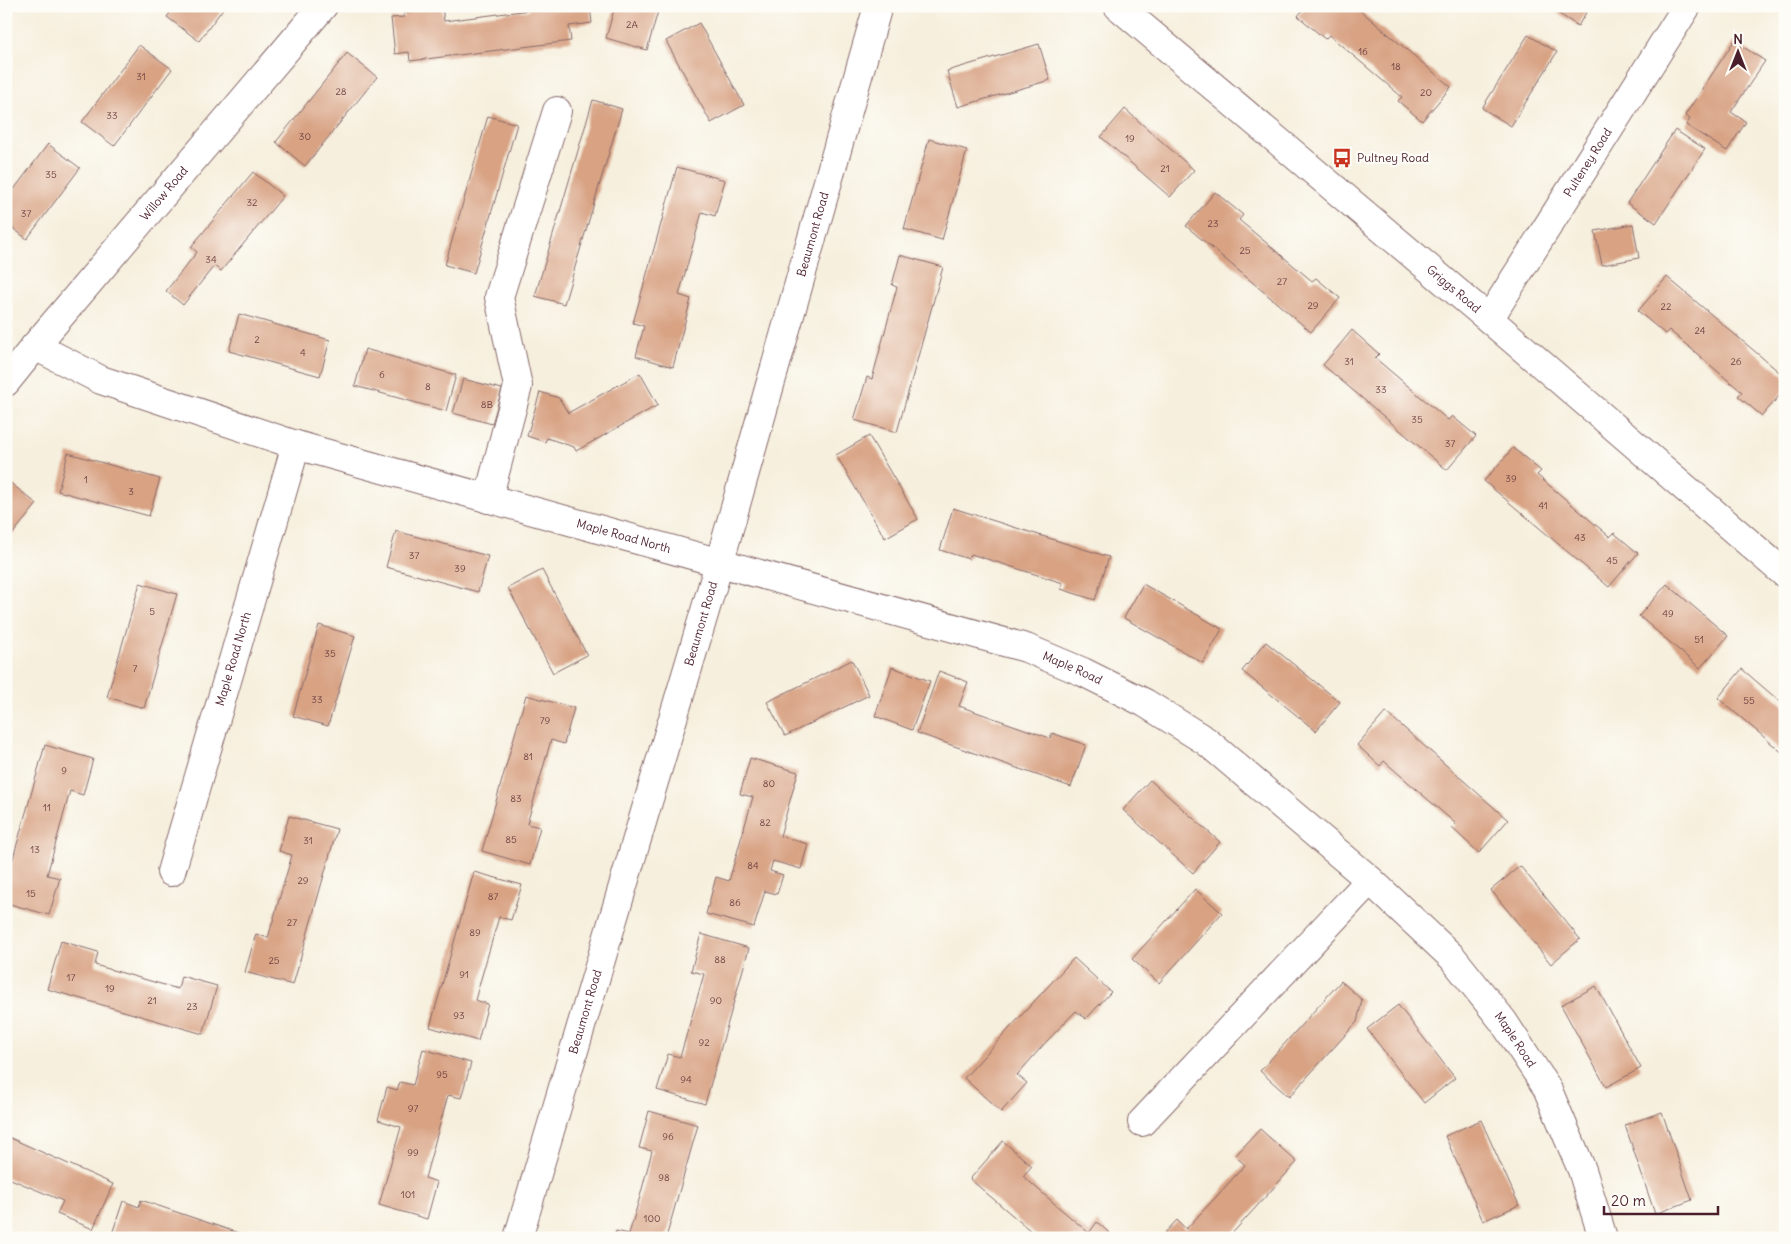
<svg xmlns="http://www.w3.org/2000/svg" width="1791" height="1244" viewBox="0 0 1791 1244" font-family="Delius,sans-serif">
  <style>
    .building { fill: #d8a283 }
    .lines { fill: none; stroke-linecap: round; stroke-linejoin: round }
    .minor-casing { stroke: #866869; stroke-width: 30 }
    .minor { stroke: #fff; stroke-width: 28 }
    .labels { text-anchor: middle; stroke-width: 4.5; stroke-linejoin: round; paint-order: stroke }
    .number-label { font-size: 10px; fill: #6e4041 }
    .poi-label { font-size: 12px; fill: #4a1f2b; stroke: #fdfcf7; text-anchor: start }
    .street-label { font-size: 12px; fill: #4a1f2b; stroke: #fdfcf7 }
  </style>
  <rect width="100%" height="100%" fill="#fdfcf7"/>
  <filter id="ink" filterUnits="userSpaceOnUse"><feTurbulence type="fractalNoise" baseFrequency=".02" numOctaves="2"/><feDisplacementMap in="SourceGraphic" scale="10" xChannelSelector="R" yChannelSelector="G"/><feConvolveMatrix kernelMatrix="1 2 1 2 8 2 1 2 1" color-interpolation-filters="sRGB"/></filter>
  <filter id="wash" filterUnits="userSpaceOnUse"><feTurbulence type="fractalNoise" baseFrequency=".0096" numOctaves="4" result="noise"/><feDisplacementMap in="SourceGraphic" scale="20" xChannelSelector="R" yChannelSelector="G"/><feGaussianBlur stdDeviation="1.12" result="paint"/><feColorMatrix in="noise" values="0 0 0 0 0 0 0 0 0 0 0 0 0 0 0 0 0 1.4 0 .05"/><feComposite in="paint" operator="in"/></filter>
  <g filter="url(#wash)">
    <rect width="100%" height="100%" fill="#f6efdd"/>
    <g id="blocks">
      <path class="building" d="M 175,6 L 225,6 L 199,41 L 167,17 Z
        M 529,6 L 590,6 L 592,23 L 569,26 L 571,41 L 410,61 L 409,52 L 395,54 L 391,18 L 404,17 L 404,12 L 442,7 L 444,21 L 530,10 Z
        M 615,6 L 643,6 L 658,11 L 647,50 L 606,38 Z
        M 1306,6 L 1355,6 L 1451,87 L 1422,121 L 1398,101 L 1402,97 L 1329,35 L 1325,39 L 1298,16 Z
        M 1551,6 L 1590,6 L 1578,26 L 1550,8 Z
        M 699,23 L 744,105 L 711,123 L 666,41 Z
        M 1528,35 L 1557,52 L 1511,126 L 1482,108 Z
        M 1734,41 L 1765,61 L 1731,112 L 1746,122 L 1727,151 L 1686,125 L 1690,119 L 1685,115 Z
        M 1039,44 L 1050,80 L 958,107 L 947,71 Z
        M 139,45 L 172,69 L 114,146 L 82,122 Z
        M 347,53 L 377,77 L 305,166 L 276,142 Z
        M 593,100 L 622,109 L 564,304 L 535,296 Z
        M 1125,109 L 1194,170 L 1170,197 L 1101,137 Z
        M 488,116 L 517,124 L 474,273 L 445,265 Z
        M 1675,130 L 1705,149 L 1656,223 L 1627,203 Z
        M 929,139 L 967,150 L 942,240 L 904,229 Z
        M 48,144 L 80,168 L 27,239 L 6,223 L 6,200 Z
        M 677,167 L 725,180 L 715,216 L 702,212 L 679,295 L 691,299 L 673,367 L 636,356 L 644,326 L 633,323 Z
        M 253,172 L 283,196 L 221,271 L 214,266 L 183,305 L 166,291 L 197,252 L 191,247 Z
        M 1215,192 L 1243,215 L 1239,220 L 1312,281 L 1316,278 L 1340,298 L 1311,332 L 1186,226 Z
        M 1633,224 L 1639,258 L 1602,265 L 1595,231 Z
        M 900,255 L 943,267 L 897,432 L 854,420 L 867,377 L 872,379 L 897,287 L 892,285 Z
        M 1667,277 L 1785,377 L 1785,389 L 1762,416 L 1738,396 L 1742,392 L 1669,330 L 1665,334 L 1638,311 Z
        M 239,314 L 330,340 L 320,376 L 229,351 Z
        M 1352,330 L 1379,354 L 1375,358 L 1448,420 L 1452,416 L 1476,436 L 1447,470 L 1323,365 Z
        M 365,349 L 456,375 L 446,411 L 355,386 Z
        M 640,373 L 658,405 L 576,451 L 574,447 L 547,438 L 545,442 L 527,436 L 540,392 L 559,398 L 568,413 Z
        M 463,379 L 502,389 L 492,424 L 453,413 Z
        M 869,436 L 918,519 L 885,538 L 836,455 Z
        M 1513,448 L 1541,471 L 1537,475 L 1610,537 L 1614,533 L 1638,553 L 1609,587 L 1484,481 Z
        M 68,453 L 160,479 L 149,516 L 58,491 Z
        M 8,481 L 37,504 L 6,542 L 6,482 Z
        M 953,508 L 1109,557 L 1095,600 L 1061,589 L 1063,583 L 971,554 L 969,559 L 940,550 Z
        M 396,531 L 488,556 L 478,592 L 386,567 Z
        M 542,570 L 587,655 L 553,673 L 508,588 Z
        M 140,583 L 177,594 L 144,708 L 107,697 Z
        M 1143,584 L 1222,629 L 1203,663 L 1124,618 Z
        M 1667,584 L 1728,636 L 1700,668 L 1639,616 Z
        M 319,625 L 355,636 L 328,726 L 293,716 Z
        M 1266,642 L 1340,702 L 1316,731 L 1242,671 Z
        M 852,660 L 869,695 L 785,736 L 767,702 Z
        M 892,667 L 930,681 L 912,730 L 875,716 Z
        M 1742,669 L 1785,706 L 1785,755 L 1718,698 Z
        M 939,671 L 968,682 L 959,706 L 1050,738 L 1052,733 L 1086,745 L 1071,787 L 917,733 Z
        M 526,695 L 574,708 L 564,744 L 551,740 L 527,824 L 540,827 L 530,865 L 482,851 Z
        M 1386,712 L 1508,820 L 1479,853 L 1452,828 L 1456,824 L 1384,761 L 1380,766 L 1357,745 Z
        M 45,745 L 93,759 L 83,795 L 70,791 L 47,875 L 60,878 L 49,915 L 6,903 L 6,883 Z
        M 750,758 L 798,772 L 780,836 L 808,844 L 801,869 L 773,861 L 770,871 L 783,875 L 777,894 L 765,891 L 754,927 L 706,914 L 716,877 L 729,881 L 753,797 L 740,794 Z
        M 1150,780 L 1220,842 L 1193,873 L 1123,810 Z
        M 289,816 L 337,829 L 293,985 L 245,972 L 256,934 L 268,938 L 292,855 L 279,851 Z
        M 1520,866 L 1580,939 L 1551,964 L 1491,890 Z
        M 474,872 L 522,885 L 511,920 L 499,917 L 487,958 L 475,1000 L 488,1004 L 478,1041 L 430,1027 Z
        M 1195,889 L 1222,913 L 1159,983 L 1132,959 Z
        M 701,934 L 749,948 L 705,1104 L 657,1090 L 668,1054 L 680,1057 L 692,1016 L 704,974 L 691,971 Z
        M 61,941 L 98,952 L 95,965 L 178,989 L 181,976 L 217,986 L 203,1034 L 47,989 Z
        M 1074,958 L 1111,992 L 1086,1019 L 1076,1011 L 1046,1042 L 1017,1075 L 1027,1083 L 1001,1112 L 964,1078 Z
        M 1341,981 L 1362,1000 L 1357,1022 L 1289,1097 L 1260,1071 Z
        M 1596,986 L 1641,1068 L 1606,1087 L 1561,1005 Z
        M 1398,1005 L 1455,1078 L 1424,1103 L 1367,1029 Z
        M 423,1049 L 471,1063 L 461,1098 L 448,1095 L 425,1178 L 437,1182 L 427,1219 L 379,1205 L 401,1127 L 378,1120 L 387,1087 L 397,1090 L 400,1082 L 413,1085 Z
        M 649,1111 L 698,1125 L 666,1238 L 614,1238 L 616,1231 L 629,1234 L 641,1193 L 652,1151 L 639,1148 Z
        M 1662,1112 L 1692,1200 L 1655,1214 L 1625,1125 Z
        M 1481,1120 L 1519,1205 L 1483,1221 L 1445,1136 Z
        M 1260,1129 L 1297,1162 L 1228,1238 L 1160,1238 L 1177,1220 L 1186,1229 L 1216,1197 L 1245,1165 L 1235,1156 Z
        M 6,1136 L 113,1184 L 93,1229 L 57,1214 L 63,1201 L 6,1177 Z
        M 1003,1141 L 1032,1166 L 1023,1176 L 1056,1205 L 1089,1233 L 1097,1222 L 1115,1238 L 1039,1238 L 970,1179 Z
        M 141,1200 L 250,1237 L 250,1238 L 121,1238 L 112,1234 L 123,1201 L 139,1207 Z"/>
    </g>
  </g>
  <g filter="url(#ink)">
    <use href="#blocks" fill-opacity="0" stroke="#866869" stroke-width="1"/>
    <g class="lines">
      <defs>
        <g id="minor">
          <path id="s1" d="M 1118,6 L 1489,319 L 1785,574"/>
          <path id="s2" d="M 1489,319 L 1687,6"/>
          <path id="s3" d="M 35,346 L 101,380 L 296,445 L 1026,648 L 1083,672 L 1145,703 L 1206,741 L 1370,880 L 1452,957 L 1503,1021 L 1547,1088 L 1582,1170 L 1603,1238"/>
          <path id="s4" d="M 6,382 L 35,346 L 323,6"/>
          <path d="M 488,499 L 518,386 L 499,297 L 557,111"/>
          <path id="s5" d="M 171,872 L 296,445"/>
          <path d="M 1142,1122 L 1370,880"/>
          <path id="s6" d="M 518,1238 L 719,564 L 878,6"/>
        </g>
      </defs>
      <use href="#minor" class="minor-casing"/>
      <use href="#minor" class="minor"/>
    </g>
  </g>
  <defs>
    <symbol id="bus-bare" viewBox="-9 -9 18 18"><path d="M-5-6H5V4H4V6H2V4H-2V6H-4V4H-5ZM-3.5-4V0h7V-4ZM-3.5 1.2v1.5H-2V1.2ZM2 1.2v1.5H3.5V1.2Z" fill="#c8321e" stroke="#fdfcf7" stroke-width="2.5" paint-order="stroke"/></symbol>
  </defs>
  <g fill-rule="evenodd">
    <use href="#bus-bare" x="1328" y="144" width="28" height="28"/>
  </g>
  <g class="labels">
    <g class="number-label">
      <text x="632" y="28">2A</text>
      <text x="1363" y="55">16</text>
      <text x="1396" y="70">18</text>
      <text x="141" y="80">31</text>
      <text x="341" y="95">28</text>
      <text x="1426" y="96">20</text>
      <text x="112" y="119">33</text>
      <text x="305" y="140">30</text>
      <text x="1130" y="142">19</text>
      <text x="1165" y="172">21</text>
      <text x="51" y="178">35</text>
      <text x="252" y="206">32</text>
      <text x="26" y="217">37</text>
      <text x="1213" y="227">23</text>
      <text x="1245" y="254">25</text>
      <text x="211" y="263">34</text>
      <text x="1282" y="285">27</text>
      <text x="1313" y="309">29</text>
      <text x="1666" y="310">22</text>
      <text x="1700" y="334">24</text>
      <text x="257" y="343">2</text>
      <text x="303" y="356">4</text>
      <text x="1349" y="365">31</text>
      <text x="1736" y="365">26</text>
      <text x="382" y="378">6</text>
      <text x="428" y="390">8</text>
      <text x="1381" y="393">33</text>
      <text x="487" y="408">8B</text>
      <text x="1417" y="423">35</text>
      <text x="1450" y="447">37</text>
      <text x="1511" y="482">39</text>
      <text x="86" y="483">1</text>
      <text x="131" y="495">3</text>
      <text x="1543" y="509">41</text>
      <text x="1580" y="541">43</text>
      <text x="414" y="559">37</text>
      <text x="1612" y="564">45</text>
      <text x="460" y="572">39</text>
      <text x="152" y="615">5</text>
      <text x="1668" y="617">49</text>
      <text x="1699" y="643">51</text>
      <text x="330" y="657">35</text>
      <text x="135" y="672">7</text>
      <text x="317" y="703">33</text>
      <text x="1749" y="704">55</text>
      <text x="545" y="724">79</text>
      <text x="528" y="760">81</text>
      <text x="64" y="774">9</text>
      <text x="769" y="787">80</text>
      <text x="516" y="802">83</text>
      <text x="47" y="811">11</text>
      <text x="765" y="826">82</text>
      <text x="511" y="843">85</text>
      <text x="308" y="844">31</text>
      <text x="35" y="853">13</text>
      <text x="753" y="869">84</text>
      <text x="303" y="884">29</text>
      <text x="31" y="897">15</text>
      <text x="493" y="900">87</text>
      <text x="735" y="906">86</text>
      <text x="292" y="926">27</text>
      <text x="475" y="936">89</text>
      <text x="720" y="963">88</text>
      <text x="274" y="964">25</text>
      <text x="464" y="978">91</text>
      <text x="71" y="981">17</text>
      <text x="110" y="992">19</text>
      <text x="152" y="1004">21</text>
      <text x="716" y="1004">90</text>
      <text x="192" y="1010">23</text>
      <text x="459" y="1019">93</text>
      <text x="704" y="1046">92</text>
      <text x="442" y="1078">95</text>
      <text x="686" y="1083">94</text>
      <text x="413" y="1112">97</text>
      <text x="668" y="1140">96</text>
      <text x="413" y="1156">99</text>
      <text x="664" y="1181">98</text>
      <text x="408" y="1198">101</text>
      <text x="652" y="1222">100</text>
    </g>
    <g class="poi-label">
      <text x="1357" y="162">Pultney Road</text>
    </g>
    <g class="street-label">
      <text dy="4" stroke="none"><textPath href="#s2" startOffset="185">Pulteney Road</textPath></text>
      <text dy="4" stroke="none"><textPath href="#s4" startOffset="246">Willow Road</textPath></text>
      <text dy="4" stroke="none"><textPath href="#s6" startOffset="1046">Beaumont Road</textPath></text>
      <text dy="4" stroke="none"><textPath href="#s1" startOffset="439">Griggs Road</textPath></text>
      <text dy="4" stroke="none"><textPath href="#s3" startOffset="620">Maple Road North</textPath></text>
      <text dy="4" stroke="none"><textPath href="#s6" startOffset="641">Beaumont Road</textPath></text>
      <text dy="4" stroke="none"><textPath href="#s5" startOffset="222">Maple Road North</textPath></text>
      <text dy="4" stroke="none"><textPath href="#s3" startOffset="1088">Maple Road</textPath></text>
      <text dy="4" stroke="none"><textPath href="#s6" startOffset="236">Beaumont Road</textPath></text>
      <text dy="4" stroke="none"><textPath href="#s3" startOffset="1672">Maple Road</textPath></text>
    </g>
  </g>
  <rect width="1791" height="1244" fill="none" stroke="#fdfcf7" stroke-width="25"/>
  <g transform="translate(1738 52)" stroke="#fdfcf7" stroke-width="4" paint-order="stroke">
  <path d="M0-4L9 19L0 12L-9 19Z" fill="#4a1f2b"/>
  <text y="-8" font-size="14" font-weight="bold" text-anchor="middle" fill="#4a1f2b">N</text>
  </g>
  <path d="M1604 1206v8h114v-8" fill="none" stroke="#4a1f2b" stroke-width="2.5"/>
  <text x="1611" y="1206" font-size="15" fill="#4a1f2b" stroke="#fdfcf7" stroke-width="4" paint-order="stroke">20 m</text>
</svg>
